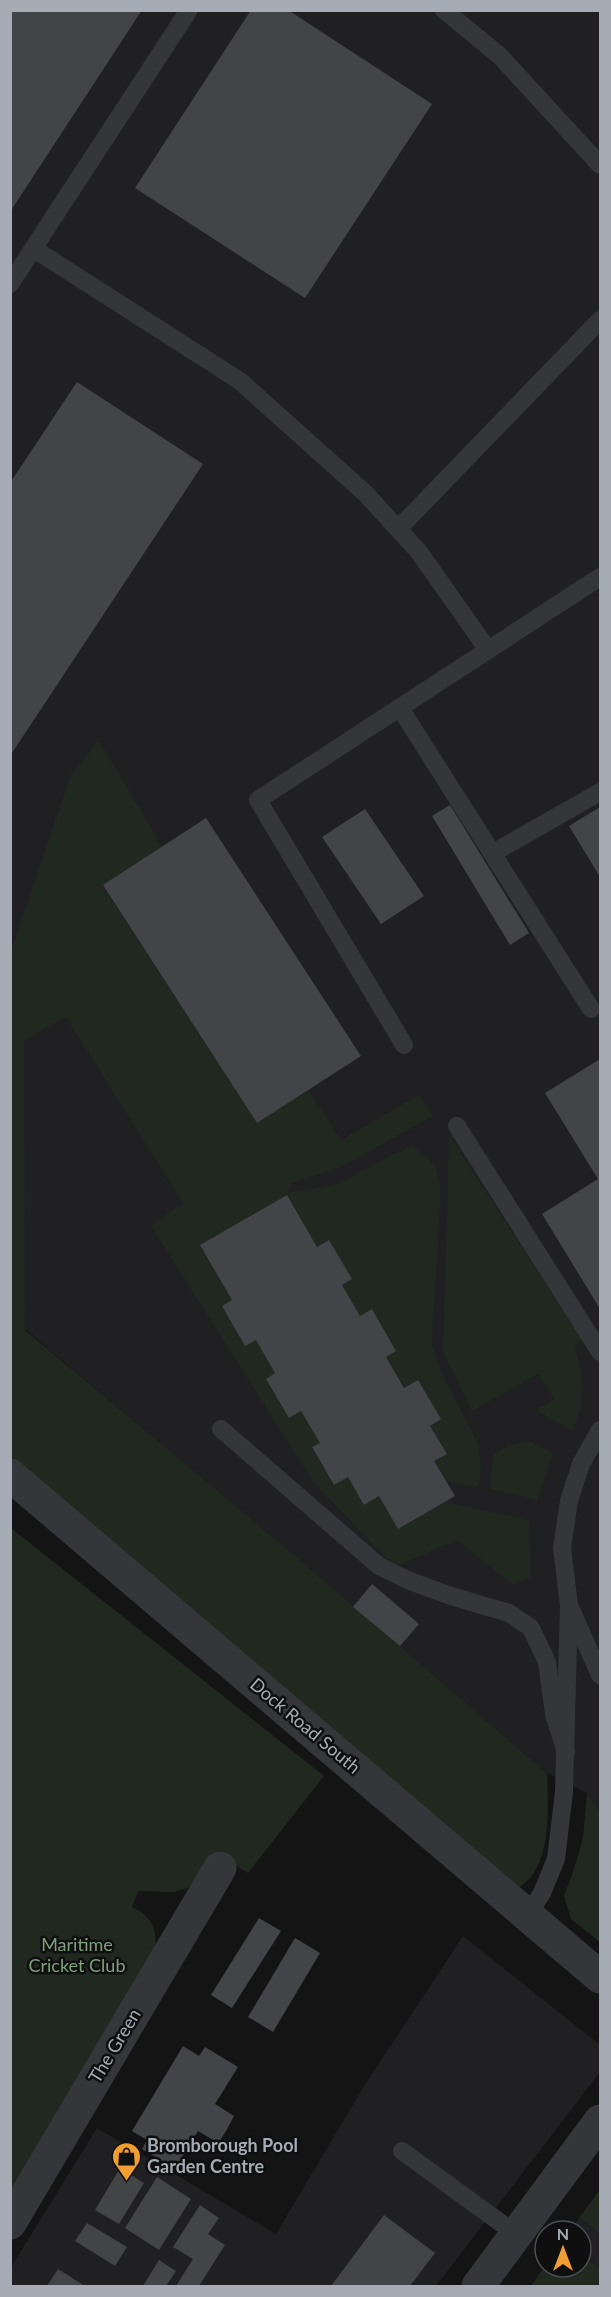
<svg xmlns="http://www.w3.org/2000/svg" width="611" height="2297" viewBox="0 0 611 2297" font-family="Lato,sans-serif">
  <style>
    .built { fill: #202022 }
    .green { fill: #202820 }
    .building { fill: #434448 }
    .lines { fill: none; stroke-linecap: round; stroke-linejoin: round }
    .service { stroke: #35363a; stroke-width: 18 }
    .minor { stroke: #35363a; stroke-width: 33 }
    .labels { text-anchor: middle; stroke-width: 5; stroke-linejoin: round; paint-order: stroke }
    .street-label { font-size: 18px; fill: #a5acb5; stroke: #0f0f10 }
    .park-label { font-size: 18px; fill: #7ea07c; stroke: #0f0f10 }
    .poi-label { font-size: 18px; font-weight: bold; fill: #a5acb5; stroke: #0f0f10; text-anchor: start }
  </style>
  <rect width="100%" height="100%" fill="#141415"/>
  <path class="built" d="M 10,11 L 600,11 L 600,1812 L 587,1793 L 547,1773 L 11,1317 Z
    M 463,1936 L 600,2045 L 600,2072 L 436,2286 L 11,2286 L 10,2269 L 97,2128 L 276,2234 L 364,2086 Z
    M 579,2218 L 600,2233 L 600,2268 L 581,2254 L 581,2231 L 570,2231 Z"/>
  <path class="green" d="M 99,740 L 162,847 L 103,886 L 257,1123 L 309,1090 L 341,1140 L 419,1095 L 433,1116 L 339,1168 L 292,1183 L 287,1194 L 341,1183 L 395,1153 L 413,1146 L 435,1165 L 441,1187 L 432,1344 L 441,1373 L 479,1445 L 481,1469 L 478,1487 L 446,1481 L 434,1461 L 446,1454 L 430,1426 L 440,1419 L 418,1380 L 404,1388 L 386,1357 L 396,1351 L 372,1309 L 360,1316 L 342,1285 L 351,1279 L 329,1240 L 317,1247 L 287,1195 L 200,1245 L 232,1300 L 222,1306 L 245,1346 L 256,1340 L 275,1373 L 266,1379 L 289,1418 L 302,1411 L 320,1443 L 312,1448 L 334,1485 L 348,1477 L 364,1505 L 379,1496 L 398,1529 L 445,1502 L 529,1520 L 531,1578 L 512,1584 L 457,1540 L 395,1567 L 314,1483 L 151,1226 L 183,1203 L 66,1017 L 24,1040 L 25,1330 L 288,1550 L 547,1773 C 548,1805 551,1842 535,1871 C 532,1878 524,1883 519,1888 L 11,1457 L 11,951 L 71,775 Z
    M 449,1135 L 582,1340 L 575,1345 C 584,1384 586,1393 573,1431 L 536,1410 L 555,1399 L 538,1374 L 472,1411 L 443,1352 Z
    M 528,1441 L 553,1453 L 537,1500 L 490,1489 L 493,1455 L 507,1446 Z
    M 11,1528 L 324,1776 L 248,1873 L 213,1852 L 190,1887 L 174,1892 L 138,1891 L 132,1907 C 156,1919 156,1931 156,1956 L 11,2193 Z
    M 587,1793 L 600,1812 L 600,1942 L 571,1919 L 564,1896 L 573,1872 L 583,1838 Z
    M 600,2190 L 600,2233 L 579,2218 Z
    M 581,2254 L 600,2268 L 600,2286 L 531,2286 L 545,2266 L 581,2267 Z"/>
  <path class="building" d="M 10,10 L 142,10 L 10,212 Z
    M 251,10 L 288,10 L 432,104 L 305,298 L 135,188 Z
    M 77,382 L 203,464 L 10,756 L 10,483 Z
    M 450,805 L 529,933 L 510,945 L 432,816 Z
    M 600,807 L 600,877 L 569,826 Z
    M 365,809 L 424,896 L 381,924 L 322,837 Z
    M 206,818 L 361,1056 L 257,1123 L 103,885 Z
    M 600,1059 L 600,1309 L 542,1214 L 598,1179 L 545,1093 Z
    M 287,1195 L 317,1247 L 329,1240 L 352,1279 L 342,1285 L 360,1316 L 372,1309 L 396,1351 L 386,1357 L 404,1388 L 418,1380 L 441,1419 L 430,1426 L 447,1454 L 434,1461 L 455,1496 L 398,1529 L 379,1496 L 364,1505 L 348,1477 L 334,1485 L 312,1447 L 320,1443 L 301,1411 L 289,1418 L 266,1379 L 275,1373 L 256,1340 L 245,1346 L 222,1306 L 232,1300 L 200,1245 Z
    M 372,1584 L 419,1624 L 400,1646 L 353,1607 Z
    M 259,1918 L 281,1931 L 232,2008 L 211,1995 Z
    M 295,1938 L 320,1953 L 273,2032 L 248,2017 Z
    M 183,2046 L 199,2056 L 205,2047 L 238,2067 L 215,2104 L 234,2116 L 226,2131 L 218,2143 L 198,2131 L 175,2169 L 142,2149 L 147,2140 L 132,2131 Z
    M 120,2168 L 144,2183 L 119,2224 L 95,2210 Z
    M 157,2177 L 191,2199 L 159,2250 L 125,2228 Z
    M 200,2205 L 219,2218 L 208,2234 L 225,2245 L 199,2286 L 176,2286 L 193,2259 L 173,2247 Z
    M 384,2215 L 435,2253 L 410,2286 L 331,2286 Z
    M 87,2223 L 127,2247 L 115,2266 L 75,2241 Z
    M 159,2260 L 176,2271 L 166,2286 L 143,2286 Z
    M 58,2269 L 85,2286 L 47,2286 Z"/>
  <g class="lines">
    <path class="service" d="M 444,10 L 500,56 L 600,165
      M 34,249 L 240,381 L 365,493 L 419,552 L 488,650
      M 10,284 L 189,10
      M 398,529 L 600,320
      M 400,708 L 591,1009
      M 493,853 L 600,792
      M 404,1045 L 258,800 L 600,577
      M 457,1126 L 600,1352
      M 221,1429 L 379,1566 L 410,1581 L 451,1596 L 509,1613 L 531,1628 L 547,1662 L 554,1714 L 566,1752
      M 600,1430 L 581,1464 L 569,1501 L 562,1548 L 569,1605 L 600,1675
      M 528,1915 L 542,1893 L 556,1859 L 564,1792 L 569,1605
      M 402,2151 L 516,2234"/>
    <path class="minor" d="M 10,1475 L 600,1977
      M 10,2223 L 220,1868
      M 478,2286 L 600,2121"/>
  </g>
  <defs>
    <symbol id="shop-pin" viewBox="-11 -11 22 30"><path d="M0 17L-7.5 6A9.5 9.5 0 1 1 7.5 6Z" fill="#f09d31" stroke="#0f0f10"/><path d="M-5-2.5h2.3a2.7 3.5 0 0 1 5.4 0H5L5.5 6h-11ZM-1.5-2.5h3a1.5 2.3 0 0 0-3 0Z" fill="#111"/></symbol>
  </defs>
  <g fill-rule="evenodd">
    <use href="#shop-pin" x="110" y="2140" width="33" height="45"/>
  </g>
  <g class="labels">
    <g class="street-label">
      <text transform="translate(305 1726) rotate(40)" y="6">Dock Road South</text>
      <text transform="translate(115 2046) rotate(-59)" y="6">The Green</text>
    </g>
    <g class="park-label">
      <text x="77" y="1951">Maritime<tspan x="77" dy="21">Cricket Club</tspan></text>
    </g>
    <g class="poi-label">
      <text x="147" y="2152">Bromborough Pool<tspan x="147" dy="21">Garden Centre</tspan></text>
    </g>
  </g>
  <rect width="611" height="2297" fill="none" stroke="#a5acb5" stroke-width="24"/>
  <g transform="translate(563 2249)"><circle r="28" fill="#0f0f10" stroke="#4b4e52" stroke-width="1.5"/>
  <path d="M0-4.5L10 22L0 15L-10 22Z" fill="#f09d31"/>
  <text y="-9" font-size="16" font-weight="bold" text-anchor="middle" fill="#a5acb5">N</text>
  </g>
</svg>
